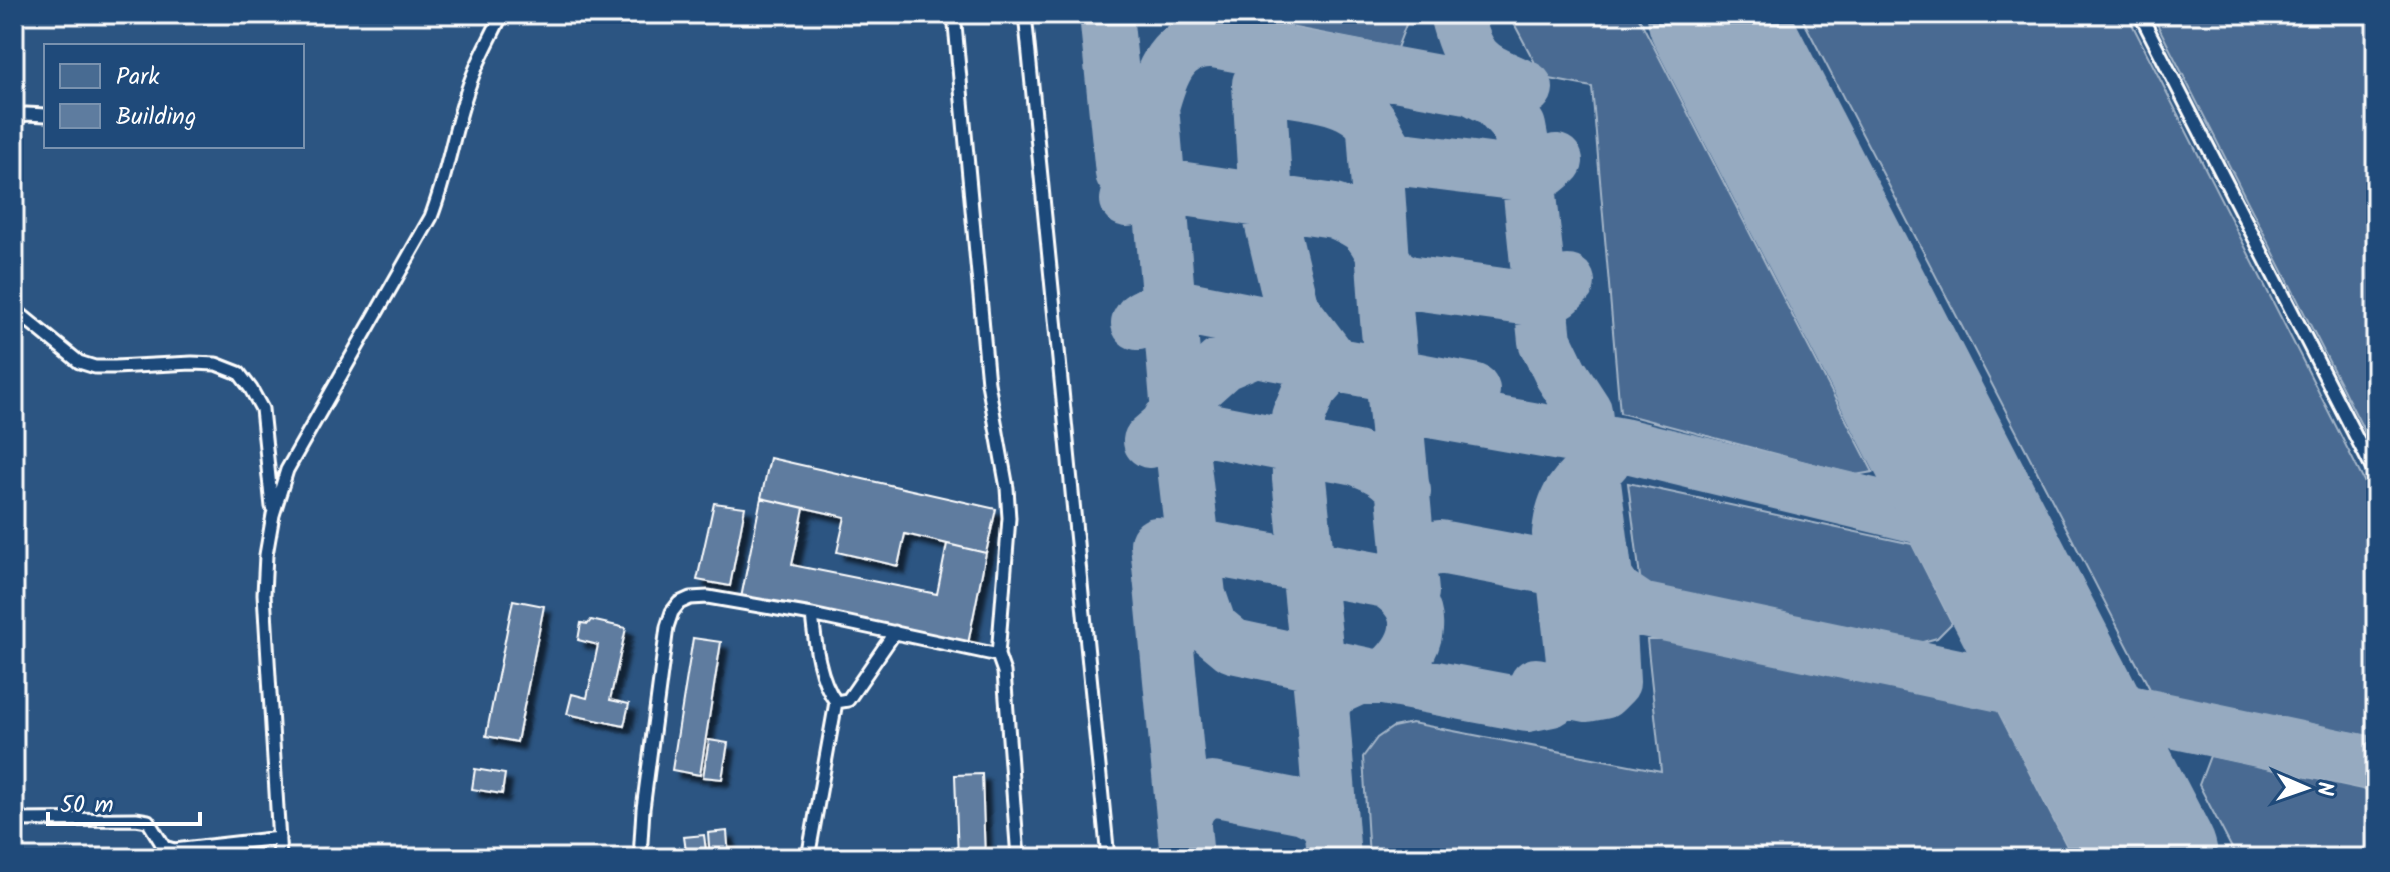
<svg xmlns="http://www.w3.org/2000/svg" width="2390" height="872" viewBox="0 0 2390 872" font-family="Kalam,sans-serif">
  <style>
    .green { fill: #486b92; stroke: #a4b5c8; stroke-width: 2 }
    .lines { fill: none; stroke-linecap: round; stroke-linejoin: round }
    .taxiway { stroke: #96aac0; stroke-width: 54 }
    .runway { stroke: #96aac0; stroke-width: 136 }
    .building { fill: #5e7c9f; stroke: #fff; stroke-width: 2; filter: url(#shadow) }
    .lane-casing { stroke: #fff; stroke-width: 17 }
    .lane { stroke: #1f4a7a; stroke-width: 11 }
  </style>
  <defs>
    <filter id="shadow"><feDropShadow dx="7" dy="7" stdDeviation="2" flood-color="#0009"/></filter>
  </defs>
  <rect width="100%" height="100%" fill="#2c5582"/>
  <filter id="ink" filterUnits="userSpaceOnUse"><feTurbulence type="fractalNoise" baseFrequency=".0125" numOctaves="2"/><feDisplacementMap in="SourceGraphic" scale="16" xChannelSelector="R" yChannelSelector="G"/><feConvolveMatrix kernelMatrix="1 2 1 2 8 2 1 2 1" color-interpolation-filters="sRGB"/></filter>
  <g filter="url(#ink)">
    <path class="green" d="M 1223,14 L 1410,14 L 1397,48 Z
      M 1509,14 L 1637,14 L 1873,472 L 1855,475 L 1620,413 L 1592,87 L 1550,79 L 1535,63 Z
      M 1800,14 L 2127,14 L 2376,505 L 2376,738 L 2152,693 Z
      M 2152,14 L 2376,14 L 2376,454 Z
      M 1628,483 L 1912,544 L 1952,623 L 1937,638 L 1912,645 L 1688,597 L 1641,585 Z
      M 1647,640 L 1679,640 L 1995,705 L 2073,858 L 1369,858 L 1363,757 L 1377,738 L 1393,727 L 1412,723 L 1661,771 Z
      M 2210,756 L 2376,792 L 2376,858 L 2237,858 L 2199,785 Z"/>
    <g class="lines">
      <path class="taxiway" d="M 1106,14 L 1122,173
        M 1456,14 C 1470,68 1479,66 1526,88
        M 1305,59 L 1282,61 L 1271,68 L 1259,84 L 1266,200 L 1292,309 L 1333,363 L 1310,389 L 1298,417 L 1299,479 L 1322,706
        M 1279,88 C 1306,93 1344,95 1365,115 C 1377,127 1378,144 1394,158 L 1528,175 L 1544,171 L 1556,161
        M 1374,130 L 1387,320 L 1412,592
        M 1127,200 L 1145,187 L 1158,185 L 1334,211 C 1361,222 1369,226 1382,252
        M 1383,259 L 1392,274 L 1407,282 L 1539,300 L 1558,292 L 1568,282
        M 1138,323 L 1142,317 L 1167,304 L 1308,332
        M 1170,420 L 1179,424 L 1194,389 L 1222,364 L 1255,350 L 1473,390
        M 1397,428 L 1406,418 L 1418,409 L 1623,445 L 1930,519 C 1956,529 1975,541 1996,559
        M 1150,441 L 1165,428 L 1179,424 L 1356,458 C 1377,466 1391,472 1404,491
        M 1892,509 C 1932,505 1942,481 1937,445
        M 1157,544 L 1187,858
        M 1409,569 L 1422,552 L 1440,547 L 1573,572 L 1591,580 L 1608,594 L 1613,682 L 1603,692 L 1587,695 L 1536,685
        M 1160,578 C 1168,560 1176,553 1195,546 L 1386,581 C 1432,608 1421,649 1383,678 L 1233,646 L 1210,627 L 1199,595 L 1179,424 L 1152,107 C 1161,74 1172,39 1213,41 L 1472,88 L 1495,100 L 1519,127 L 1528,175 L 1545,341 L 1561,374 L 1585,411 L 1608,594
        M 1606,579 L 1615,592 L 1640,609 L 2376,764
        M 2028,621 C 2052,663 2064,680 2109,701
        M 2025,698 C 2071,715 2093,759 2119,798
        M 1184,822 C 1187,804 1195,796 1212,789 L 1304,807 L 1321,815 L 1331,828
        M 1334,858 L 1322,706 L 1332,690 L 1358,678 L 1383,678 L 1527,705 L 1551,700 L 1565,689 L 1574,669 L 1559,533 C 1563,494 1576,485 1604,460"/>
      <path class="runway" d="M 1715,14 L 2150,858"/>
    </g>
    <path class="building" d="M 770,458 L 996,509 L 986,553 L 905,534 L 898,566 L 837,552 L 845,517 L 761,498 Z
      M 761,498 L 804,508 L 792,565 L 937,594 L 947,544 L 986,553 L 968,644 L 741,598 Z
      M 714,503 L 745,507 L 730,586 L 697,580 Z
      M 513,600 L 544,606 L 517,742 L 486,736 Z
      M 591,620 L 626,628 L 610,700 L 629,704 L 624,726 L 567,714 L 572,694 L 587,698 L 598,645 L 578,640 L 581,623 L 588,624 Z
      M 693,638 L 721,642 L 700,775 L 672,770 Z
      M 709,740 L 728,743 L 722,779 L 703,777 Z
      M 475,769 L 505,774 L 502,794 L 472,789 Z
      M 982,774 L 985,858 L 958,858 L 955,775 Z
      M 727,831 L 729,858 L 710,858 L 708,833 Z
      M 704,835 L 707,858 L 687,858 L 684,837 Z"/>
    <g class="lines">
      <defs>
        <path id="lane" d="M 954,14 L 988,383 L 1007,488 L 1009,518 L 998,655
          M 1025,14 L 1108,858
          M 2140,14 L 2376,476
          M 14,119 L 26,114 L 46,115
          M 14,309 L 79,362 L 95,367 L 115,367 L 192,363 L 216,364 L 239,373 L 251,389 L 262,409 L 272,507
          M 812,615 C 815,642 819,680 836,702 L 848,700 L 895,632
          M 14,820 L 136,819 L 148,821 L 164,847 L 174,850 L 279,838
          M 280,858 L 264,594 L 266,555 L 273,515 L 287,470 L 431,217 C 448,173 454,127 470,83 C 478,60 491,37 502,14
          M 640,858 L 643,809 L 667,627 L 672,612 L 679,603 L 690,598 L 708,597 L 812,615 L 998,655 L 1004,672 L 1018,858
          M 808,858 L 836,702"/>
      </defs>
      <use href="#lane" class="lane-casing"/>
      <use href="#lane" class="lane"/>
    </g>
  </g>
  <rect width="2390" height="872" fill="none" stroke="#1f4a7a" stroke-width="48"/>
  <rect x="24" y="24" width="2342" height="824" fill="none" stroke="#fff" stroke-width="3" filter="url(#ink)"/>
  <rect x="44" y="44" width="260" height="104" fill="#1f4a7a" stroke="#7992af" stroke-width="2"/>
  <rect x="60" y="64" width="40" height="24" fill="#486b92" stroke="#7992af" stroke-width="2"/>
  <text x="116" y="84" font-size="24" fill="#ffffff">Park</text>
  <rect x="60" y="104" width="40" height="24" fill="#5e7c9f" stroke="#7992af" stroke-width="2"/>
  <text x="116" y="124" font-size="24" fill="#ffffff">Building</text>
  <g transform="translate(2306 788) rotate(92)" stroke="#1f4a7a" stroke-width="6" paint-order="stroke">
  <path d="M0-6L14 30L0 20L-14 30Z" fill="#ffffff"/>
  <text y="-12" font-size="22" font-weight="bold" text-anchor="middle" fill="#ffffff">N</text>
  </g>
  <path d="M48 812v12h152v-12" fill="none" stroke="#ffffff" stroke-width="4"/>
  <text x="60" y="812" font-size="24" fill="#ffffff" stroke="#1f4a7a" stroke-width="6" paint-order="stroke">50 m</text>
</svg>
